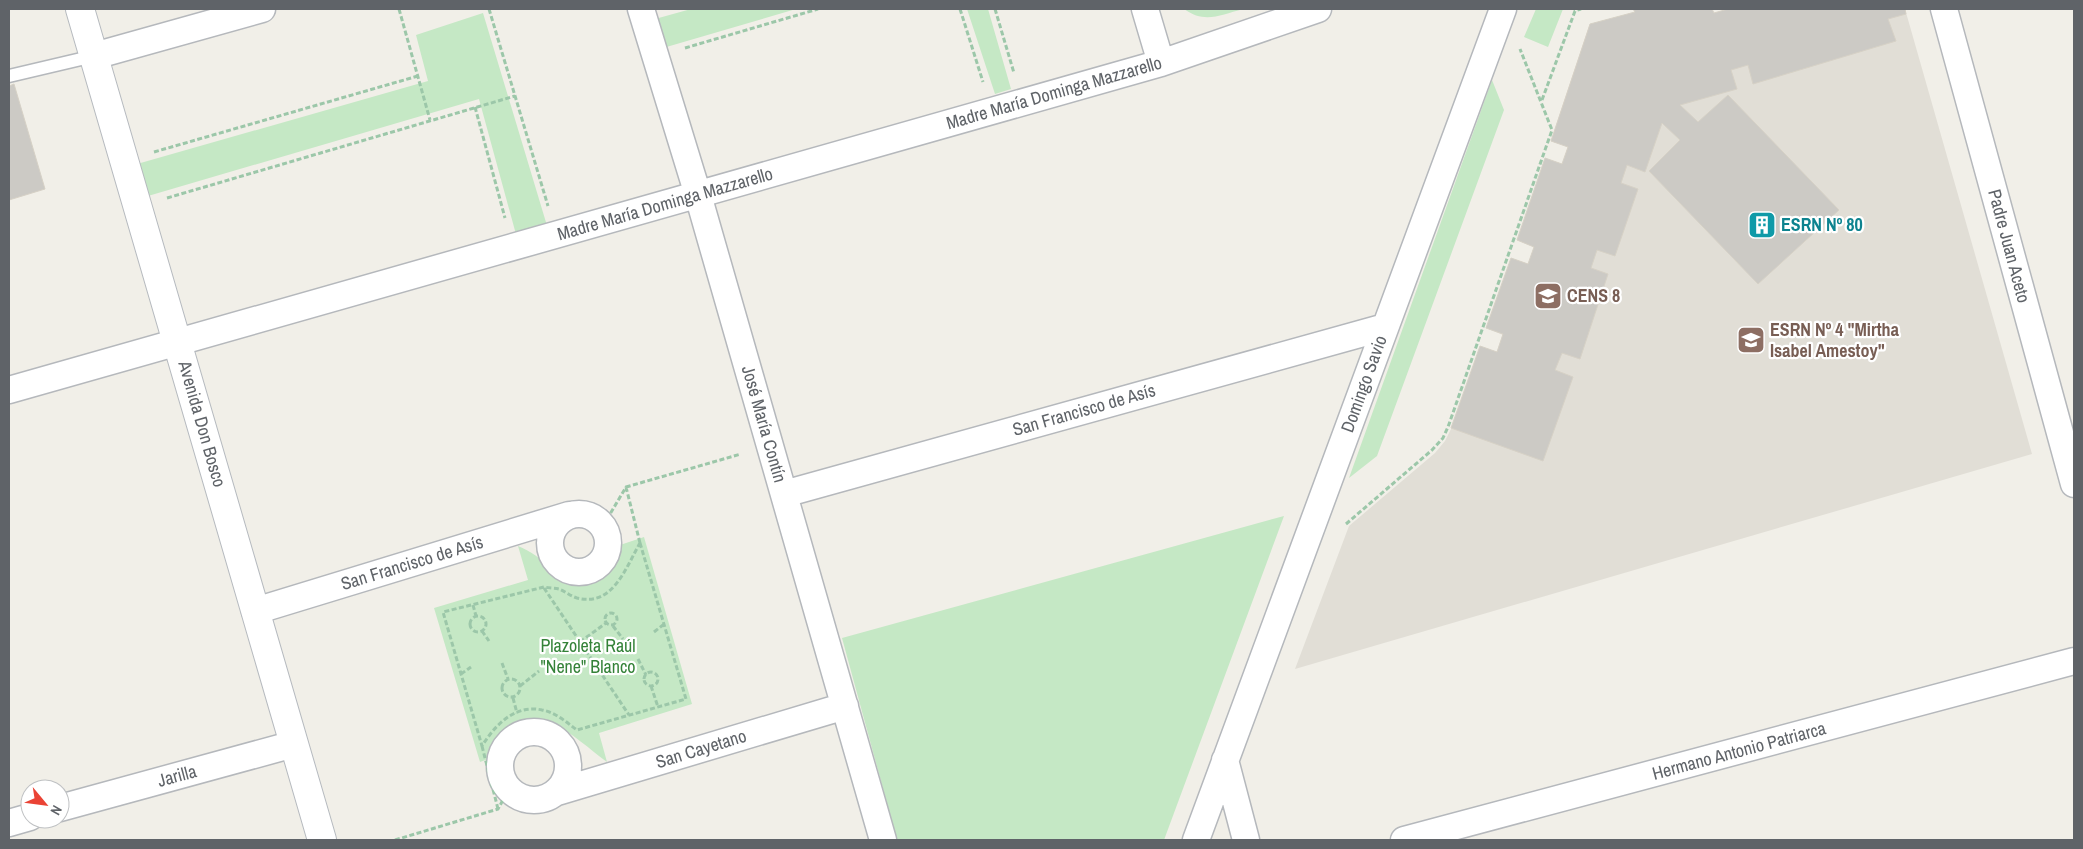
<svg xmlns="http://www.w3.org/2000/svg" width="2083" height="849" viewBox="0 0 2083 849" font-family="'Archivo Narrow',sans-serif">
  <style>
    .education { fill: #e1ded6 }
    .green { fill: #c5e8c5 }
    .building { fill: #cccac5; stroke: #d6d1c6 }
    .lines { fill: none; stroke-linecap: round; stroke-linejoin: round }
    .service-casing { stroke: #b5b8bc; stroke-width: 15 }
    .minor-casing { stroke: #b5b8bc; stroke-width: 29 }
    .secondary-casing { stroke: #b6babf; stroke-width: 30 }
    .path { stroke: #9cc7a9; stroke-width: 3; stroke-dasharray: 5 2.5; stroke-linecap: butt }
    .service { stroke: #fff; stroke-width: 12 }
    .minor { stroke: #fff; stroke-width: 26 }
    .secondary { stroke: #fff; stroke-width: 28 }
    .labels { text-anchor: middle; stroke-width: 4.5; stroke-linejoin: round; paint-order: stroke }
    .street-label { font-size: 18px; fill: #5f6368; stroke: #fff }
    .culture-label { font-size: 18px; font-weight: bold; fill: #0d838f; stroke: #fff; text-anchor: start }
    .education-label { font-size: 18px; font-weight: bold; fill: #785e54; stroke: #fff; text-anchor: start }
    .park-label { font-size: 18px; fill: #348238; stroke: #fff }
  </style>
  <rect width="100%" height="100%" fill="#f1efe8"/>
  <path class="education" d="M 1633,9 L 1712,9 L 1714,13 L 1728,9 L 1905,9 L 2032,454 L 1295,669 L 1349,526 L 1435,453 L 1445,441 L 1451,429 L 1480,346 L 1497,352 L 1503,335 L 1486,328 L 1511,258 L 1528,264 L 1534,247 L 1517,240 L 1545,158 L 1562,164 L 1568,147 L 1551,141 L 1590,24 L 1635,12 Z"/>
  <path class="green" d="M 691,9 L 796,9 L 663,48 L 655,19 Z
    M 967,9 L 988,9 L 1011,89 L 995,94 Z
    M 1184,9 L 1243,9 C 1220,15 1205,24 1184,9 Z
    M 1536,9 L 1563,9 L 1548,47 L 1524,37 Z
    M 483,13 L 548,229 L 517,238 L 479,99 L 148,196 L 137,164 L 428,81 L 416,35 Z
    M 1492,80 L 1504,110 L 1377,456 L 1349,478 Z
    M 1284,516 L 1164,840 L 897,840 L 842,638 Z
    M 644,537 L 692,704 L 599,733 L 607,762 C 589,749 572,732 552,724 C 533,717 507,726 497,744 C 494,748 493,754 491,758 L 480,762 L 434,608 L 528,580 L 518,546 C 530,551 542,559 550,568 C 554,571 557,576 562,578 C 567,580 572,580 577,580 C 600,581 611,567 617,546 Z"/>
  <path class="building" d="M 1633,9 L 1712,9 L 1714,13 L 1728,9 L 1905,9 L 1906,14 L 1888,19 L 1896,41 L 1753,84 L 1748,65 L 1731,70 L 1737,89 L 1680,105 L 1698,122 L 1728,95 L 1839,210 L 1758,284 L 1649,171 L 1680,140 L 1662,123 L 1645,172 L 1627,165 L 1621,183 L 1638,189 L 1615,256 L 1597,250 L 1591,268 L 1608,274 L 1580,359 L 1562,353 L 1555,370 L 1573,377 L 1543,461 L 1451,428 L 1480,346 L 1497,352 L 1503,334 L 1486,328 L 1511,258 L 1528,264 L 1534,247 L 1517,240 L 1545,158 L 1562,164 L 1568,147 L 1551,141 L 1590,24 L 1635,12 Z
    M 14,84 L 45,189 L 9,200 L 9,86 Z"/>
  <g class="lines">
    <defs>
      <path id="service" d="M 9,76 L 94,56"/>
      <path id="minor" d="M 641,9 L 698,195 L 883,840
        M 1145,9 L 1161,63
        M 1944,9 L 2074,484
        M 94,56 L 262,9
        M 9,390 L 1161,63 L 1318,9
        M 784,494 L 1385,327
        M550 543a29 29 0 1 1 58 0a29 29 0 1 1-58 0Z
        M 255,611 L 569,515
        M500 766a34 34 0 1 1 68 0a34 34 0 1 1-68 0Z
        M 1225,760 L 1246,840
        M 557,792 L 845,706
        M 60,808 L 294,744
        M 9,823 L 30,817
        M 1196,840 L 1503,9
        M 1404,840 L 2074,661"/>
      <path id="secondary" d="M 80,9 L 322,840"/>
    </defs>
    <use href="#service" class="service-casing"/>
    <use href="#minor" class="minor-casing"/>
    <use href="#secondary" class="secondary-casing"/>
    <path class="path" d="M 399,9 L 430,120
      M 489,9 L 548,206
      M 960,9 L 983,82
      M 995,9 L 1014,73
      M 685,48 L 818,9
      M 1542,100 L 1575,11 L 1581,9
      M 475,107 L 505,218
      M 154,152 L 418,76
      M 167,198 L 515,96
      M 626,487 L 640,543
      M 1346,524 L 1432,450 L 1443,438 L 1448,427 L 1552,130 L 1520,49
      M 603,526 L 626,487 L 741,454
      M 640,543 L 686,699 L 577,730 C 566,722 555,712 542,710 C 515,704 495,725 482,746 L 443,612 L 544,587 C 549,588 555,588 559,589 C 565,591 570,596 577,598 C 613,607 625,569 640,543 Z
      M 544,588 L 629,715
      M 473,605 L 476,616
      M605 619a6 6 0 1 1 12 0a6 6 0 1 1-12 0Z
      M470 624a8 8 0 1 1 16 0a8 8 0 1 1-16 0Z
      M 613,626 L 623,639
      M 482,631 L 489,641
      M 654,632 L 663,625
      M 580,642 L 606,623
      M 638,659 L 646,675
      M 502,663 L 508,679
      M644 679a7 7 0 1 1 14 0a7 7 0 1 1-14 0Z
      M 461,674 L 471,667
      M502 688a9 9 0 1 1 18 0a9 9 0 1 1-18 0Z
      M 520,686 L 539,671
      M 651,686 L 658,707
      M 513,698 L 517,713
      M 482,746 L 498,809
      M 395,840 L 498,809 L 509,789"/>
    <use href="#service" class="service"/>
    <use href="#minor" class="minor"/>
    <use href="#secondary" class="secondary"/>
  </g>
  <defs>
    <symbol id="building-square" viewBox="-11 -11 22 22"><rect x="-9" y="-9" width="18" height="18" rx="4" fill="#0f9aa8" stroke="#fff"/><path d="M-4-6H4V6H1V3H-1V6H-4ZM-2.5-4.3h1.7v1.8h-1.7ZM.8-4.3h1.7v1.8H.8ZM-2.5-1h1.7V.8h-1.7ZM.8-1h1.7V.8H.8Z" fill="#fff"/></symbol>
    <symbol id="school-square" viewBox="-11 -11 22 22"><rect x="-9" y="-9" width="18" height="18" rx="4" fill="#8d6e63" stroke="#fff"/><path d="M0-5L7-2L0 1L-7-2ZM-4 1L0 2.5L4 1V4Q0 6-4 4Z" fill="#fff"/></symbol>
  </defs>
  <g fill-rule="evenodd">
    <use href="#building-square" x="1746" y="209" width="32" height="32"/>
    <use href="#school-square" x="1532" y="280" width="32" height="32"/>
    <use href="#school-square" x="1735" y="324" width="32" height="32"/>
  </g>
  <g class="labels">
    <g class="street-label">
      <text transform="translate(1054 93) rotate(-16)" y="6">Madre María Dominga Mazzarello</text>
      <text transform="translate(665 204) rotate(-16)" y="6">Madre María Dominga Mazzarello</text>
      <text transform="translate(2009 246) rotate(75)" y="6">Padre Juan Aceto</text>
      <text transform="translate(1364 384) rotate(-70)" y="6">Domingo Savio</text>
      <text transform="translate(1084 410) rotate(-16)" y="6">San Francisco de Asís</text>
      <text transform="translate(202 424) rotate(74)" y="6">Avenida Don Bosco</text>
      <text transform="translate(764 424) rotate(74)" y="6">José María Contín</text>
      <text transform="translate(412 563) rotate(-17)" y="6">San Francisco de Asís</text>
      <text transform="translate(701 749) rotate(-17)" y="6">San Cayetano</text>
      <text transform="translate(1739 751) rotate(-15)" y="6">Hermano Antonio Patriarca</text>
      <text transform="translate(177 776) rotate(-15)" y="6">Jarilla</text>
    </g>
    <g class="culture-label">
      <text x="1781" y="231">ESRN Nº 80</text>
    </g>
    <g class="education-label">
      <text x="1567" y="302">CENS 8</text>
      <text x="1770" y="336">ESRN Nº 4 "Mirtha<tspan x="1770" dy="21">Isabel Amestoy"</tspan></text>
    </g>
    <g class="park-label">
      <text x="588" y="652">Plazoleta Raúl<tspan x="588" dy="21">"Nene" Blanco</tspan></text>
    </g>
  </g>
  <rect width="2083" height="849" fill="none" stroke="#5f6368" stroke-width="20"/>
  <g transform="translate(45 804) rotate(119)"><circle r="24" fill="#ffffff" stroke="#bfc1c3"/>
  <path d="M0-4L9 19L0 12L-9 19Z" fill="#ea4335"/>
  <text y="-8" font-size="14" font-weight="bold" text-anchor="middle" fill="#5f6368">N</text>
  </g>
</svg>
